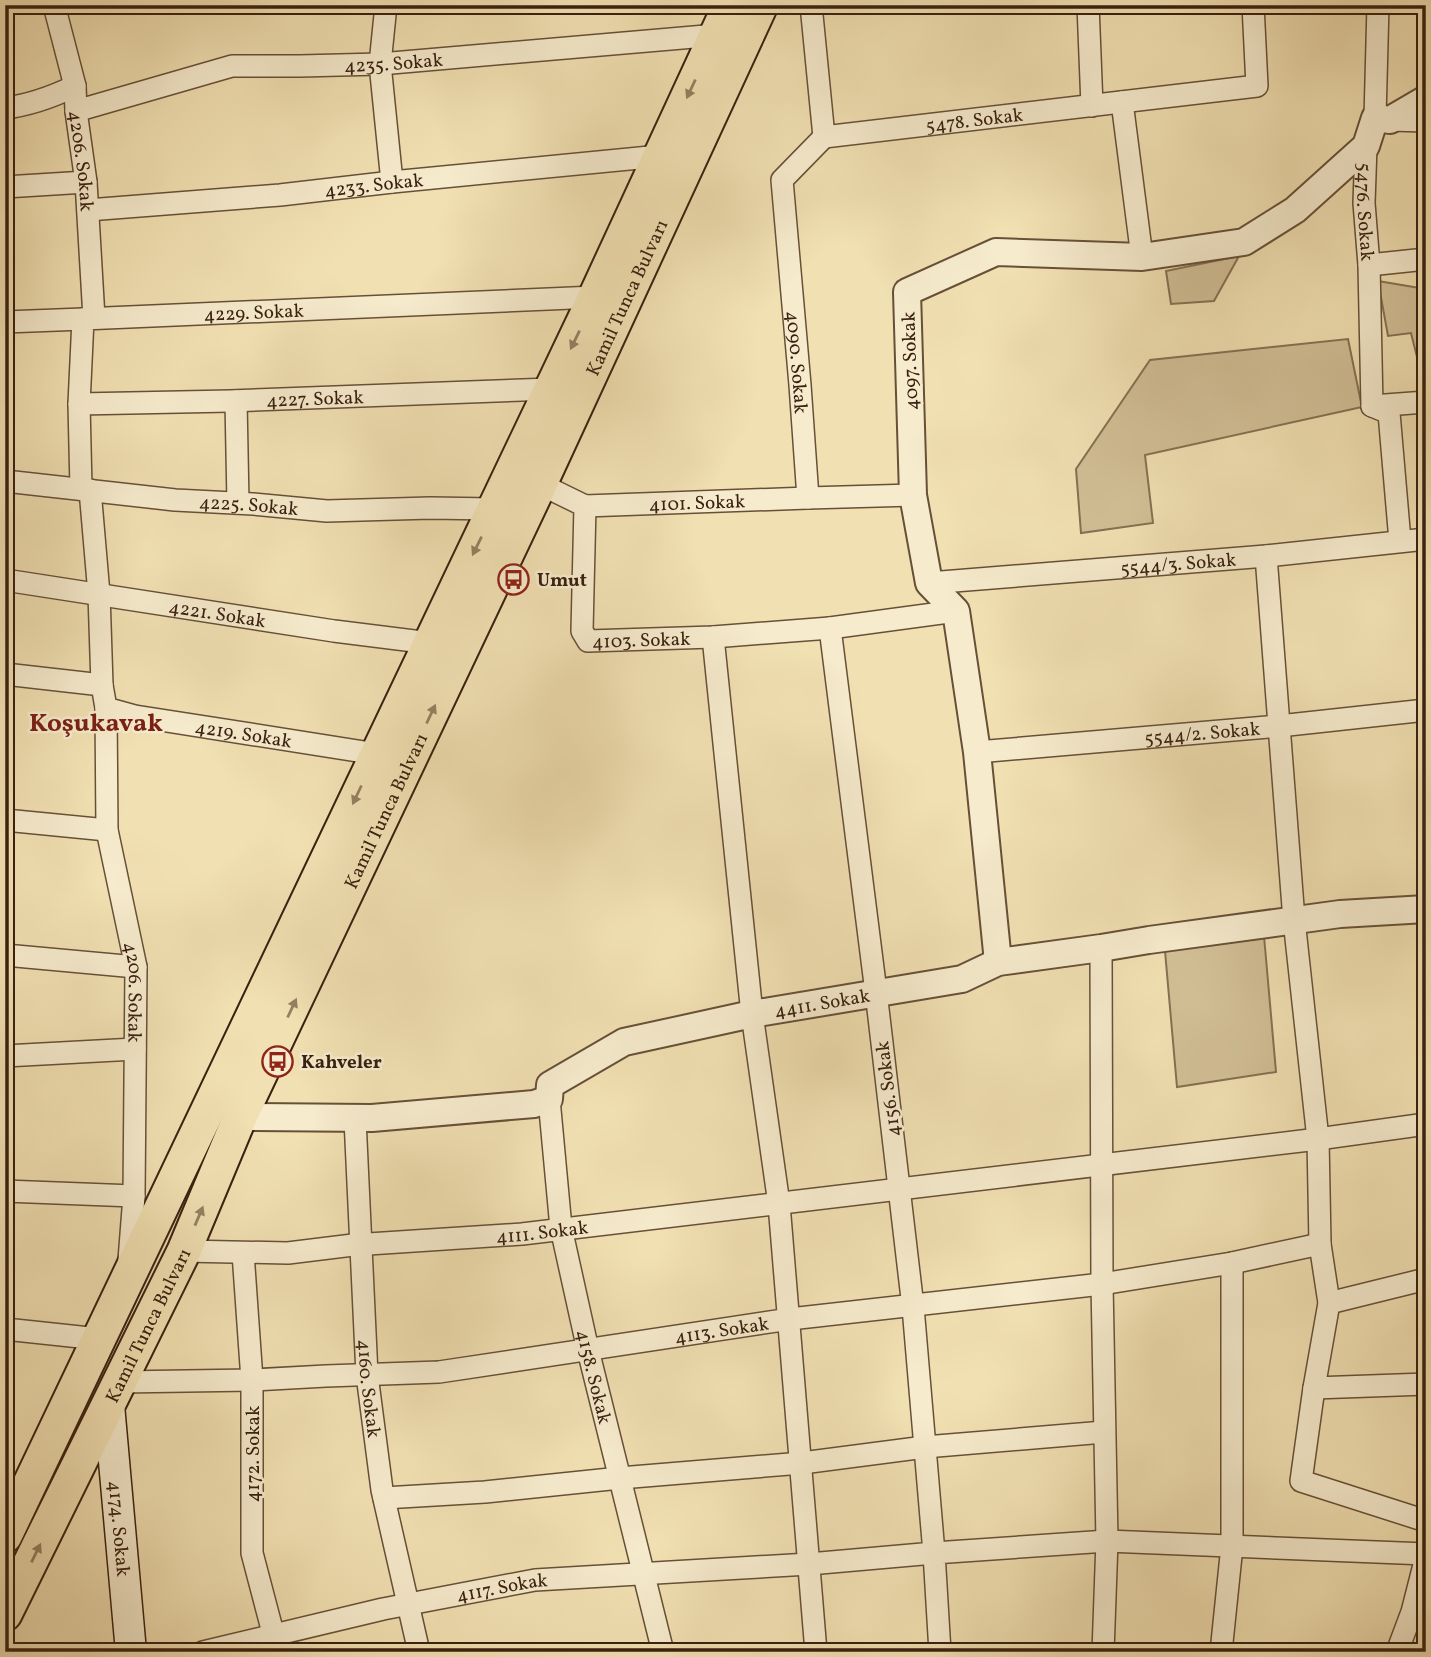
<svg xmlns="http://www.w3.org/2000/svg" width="1431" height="1657" viewBox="0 0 1431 1657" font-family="Vollkorn,serif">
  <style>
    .green { fill: #d2bf96; stroke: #867053; stroke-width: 2 }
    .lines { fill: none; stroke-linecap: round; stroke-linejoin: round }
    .minor-casing { stroke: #675038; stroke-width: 24 }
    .tertiary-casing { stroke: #675038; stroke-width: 30 }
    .secondary-casing { stroke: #392010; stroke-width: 33 }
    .primary-casing { stroke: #392010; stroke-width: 37 }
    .minor { stroke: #f6ebcd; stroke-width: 21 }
    .tertiary { stroke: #f6ebcd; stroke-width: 26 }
    .secondary { stroke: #f6ebcd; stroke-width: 30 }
    .primary { stroke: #f1e0b2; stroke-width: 33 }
    .oneway { fill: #958061 }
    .labels { text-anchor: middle; stroke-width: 5; stroke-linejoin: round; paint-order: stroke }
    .street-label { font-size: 19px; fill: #392010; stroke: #f6ebcd }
    .poi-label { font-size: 19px; font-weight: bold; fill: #392010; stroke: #f6ebcd; text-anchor: start }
    .district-label { font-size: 26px; font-weight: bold; fill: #7a1f14; stroke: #f6ebcd }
  </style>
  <rect width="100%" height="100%" fill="#f1e0b2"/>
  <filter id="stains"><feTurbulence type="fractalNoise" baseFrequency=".00286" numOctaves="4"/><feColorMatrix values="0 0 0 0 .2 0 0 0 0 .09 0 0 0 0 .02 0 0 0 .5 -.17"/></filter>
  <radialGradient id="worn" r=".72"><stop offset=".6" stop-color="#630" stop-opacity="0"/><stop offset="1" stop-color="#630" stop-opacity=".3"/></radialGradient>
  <path class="green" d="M 1239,256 L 1214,301 L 1171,304 L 1166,271 Z
    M 1378,281 L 1426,289 L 1426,373 L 1421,373 L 1411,333 L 1388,336 Z
    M 1348,339 L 1362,407 L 1145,455 L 1153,523 L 1081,533 L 1076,469 L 1150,360 Z
    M 1264,936 L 1276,1072 L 1177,1087 L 1165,951 Z"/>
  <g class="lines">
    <defs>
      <g id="minor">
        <path id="s1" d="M 54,5 L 75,86 L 76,111 L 86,182 L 94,318"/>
        <path d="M 386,5 L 380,64 L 392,182"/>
        <path id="s2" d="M 811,5 L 824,137 L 1257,86 L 1253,5"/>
        <path d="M 1088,5 L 1092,106"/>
        <path d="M 1122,102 L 1142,257"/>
        <path d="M 5,108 C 31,105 52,97 75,86"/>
        <path id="s3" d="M 76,111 L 232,66 L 300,66 L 380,64 L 717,35"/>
        <path d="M 1375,118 L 1378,5"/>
        <path d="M 1390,120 L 1426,121"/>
        <path id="s4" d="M 824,137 L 782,180 L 800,385 L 808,498 L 913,495"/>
        <path id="s5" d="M 1366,146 L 1364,203 L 1369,265 L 1426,259"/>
        <path d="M 5,187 L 86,182"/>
        <path id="s6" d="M 88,210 L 280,195 L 392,182 L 660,156"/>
        <path d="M 1369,265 L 1372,406 L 1389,413 L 1400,541"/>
        <path d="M 5,322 L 83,319"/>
        <path d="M 236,401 L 238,503"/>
        <path id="s7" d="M 79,404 L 230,401 L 551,389"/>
        <path d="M 1372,406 L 1426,402"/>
        <path id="s8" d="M 5,481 L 175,500 L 253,504 L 327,511 L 430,508 L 494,509"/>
        <path id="s9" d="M 540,484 L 585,506 L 582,631 L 588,641 L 713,637 L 830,628"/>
        <path id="s10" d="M 81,489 L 79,404 L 83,319 L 595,297"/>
        <path d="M 90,490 L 99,594 L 102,685"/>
        <path id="s11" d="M 585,506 L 808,498"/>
        <path d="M 1266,556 L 1294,920 L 1318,1139 L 1320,1244 L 1329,1303 L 1314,1388 L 1426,1384"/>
        <path id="s12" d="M 5,580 L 334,631 L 430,643"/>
        <path id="s13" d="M 929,583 L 1266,556 L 1426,539"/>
        <path d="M 713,637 L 752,1014 L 779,1204 L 816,1652"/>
        <path id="s14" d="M 5,674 L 102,685 L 106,708 L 135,716 L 377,754"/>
        <path id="s15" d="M 106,708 L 107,830 L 136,967 L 134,1196 L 129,1260"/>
        <path id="s16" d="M 977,752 L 1279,726 L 1426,710"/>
        <path d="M 5,820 L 107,830"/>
        <path d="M 1101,948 L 1102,1284 L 1107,1541 L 1103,1652"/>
        <path d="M 5,955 L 136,967"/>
        <path d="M 5,1056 L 135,1049"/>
        <path id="s17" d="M 549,1099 L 561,1228 L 588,1350 L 663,1652"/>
        <path id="s18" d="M 355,1119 L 367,1375 L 382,1490 L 419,1652"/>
        <path d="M 5,1191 L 134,1196"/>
        <path id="s19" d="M 184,1251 L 288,1253 L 353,1245 L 522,1234 L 1318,1139 L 1426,1124"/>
        <path d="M 243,1253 L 252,1380 L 252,1553 L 278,1652"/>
        <path d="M 1329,1303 L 1426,1279"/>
        <path d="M 5,1329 L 99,1339"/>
        <path id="s20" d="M 121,1382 L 252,1380 L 326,1376 L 439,1372 L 790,1319 L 1102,1284 L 1232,1263 L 1320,1244"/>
        <path d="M 1314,1388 L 1301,1481 L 1426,1521"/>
        <path d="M 384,1498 L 485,1492 L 620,1478 L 802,1463 L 925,1447 L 1104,1432"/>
        <path id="s21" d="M 203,1652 L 383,1609 L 535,1580 L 809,1564 L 934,1553 L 913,1307 L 876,992 L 830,628 L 956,611"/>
        <path d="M 940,1652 L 934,1553 L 1107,1541 L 1426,1554"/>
        <path d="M 1221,1652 L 1232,1546 L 1232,1263"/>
        <path d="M 1397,1652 L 1412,1612 L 1426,1557"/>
      </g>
      <g id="tertiary">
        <path d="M 998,962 L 977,752 L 956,611 L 929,583 L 913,495 L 907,292 L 996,252 L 1142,257 L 1244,242 L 1295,210 L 1366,146 L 1375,118 L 1390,120 L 1426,99"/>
        <path id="s22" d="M 240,1117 L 372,1118 L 534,1104 L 549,1099 L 550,1085 L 624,1042 L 752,1014 L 962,979 L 998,962 L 1101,948 L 1149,940 L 1340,914 L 1426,909"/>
      </g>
      <g id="secondary">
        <path id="s23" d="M 109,1405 L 131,1652"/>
      </g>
      <g id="primary">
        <path d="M 5,1536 L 595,297 L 730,5"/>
        <path id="s24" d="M 5,1614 L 184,1251 L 240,1117 L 540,484 L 761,5"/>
      </g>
    </defs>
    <use href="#minor" class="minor-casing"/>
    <use href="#tertiary" class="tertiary-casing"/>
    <use href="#secondary" class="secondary-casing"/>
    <use href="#primary" class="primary-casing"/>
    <use href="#minor" class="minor"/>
    <use href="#tertiary" class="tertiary"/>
    <use href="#secondary" class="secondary"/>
    <use href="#primary" class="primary"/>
  </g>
  <defs><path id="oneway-solid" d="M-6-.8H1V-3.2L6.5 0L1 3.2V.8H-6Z" transform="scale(1.75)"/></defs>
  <g class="oneway">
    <use href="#oneway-solid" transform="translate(691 89) rotate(115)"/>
    <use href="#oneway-solid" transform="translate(575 340) rotate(116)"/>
    <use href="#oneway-solid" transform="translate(477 546) rotate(116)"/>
    <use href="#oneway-solid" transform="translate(431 714) rotate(-65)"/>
    <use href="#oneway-solid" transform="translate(357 795) rotate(115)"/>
    <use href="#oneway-solid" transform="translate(292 1008) rotate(-65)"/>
    <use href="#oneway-solid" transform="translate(199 1216) rotate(-67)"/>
    <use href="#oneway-solid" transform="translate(36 1553) rotate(-64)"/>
  </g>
  <defs>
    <symbol id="bus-ring" viewBox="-11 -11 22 22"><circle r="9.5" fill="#f6ebcd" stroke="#8f2418" stroke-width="1.5"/><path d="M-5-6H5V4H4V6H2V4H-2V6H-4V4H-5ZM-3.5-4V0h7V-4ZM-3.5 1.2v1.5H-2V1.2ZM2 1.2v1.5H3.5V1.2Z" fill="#8f2418"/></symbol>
  </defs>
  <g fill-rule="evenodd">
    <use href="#bus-ring" x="496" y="562" width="35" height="35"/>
    <use href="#bus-ring" x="260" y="1044" width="35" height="35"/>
  </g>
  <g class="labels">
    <g class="street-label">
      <text dy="7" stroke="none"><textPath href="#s3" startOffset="324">4235. Sokak</textPath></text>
      <text dy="7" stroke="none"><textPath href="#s2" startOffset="284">5478. Sokak</textPath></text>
      <text dy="7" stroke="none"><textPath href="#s1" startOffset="159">4206. Sokak</textPath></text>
      <text dy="7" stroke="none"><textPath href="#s6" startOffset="287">4233. Sokak</textPath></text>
      <text dy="7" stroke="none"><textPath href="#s5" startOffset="66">5476. Sokak</textPath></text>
      <text dy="7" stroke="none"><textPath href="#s24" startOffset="1456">Kamil Tunca Bulvarı</textPath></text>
      <text dy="7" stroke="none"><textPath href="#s10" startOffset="341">4229. Sokak</textPath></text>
      <text transform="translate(909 361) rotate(-92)" y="7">4097. Sokak</text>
      <text dy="7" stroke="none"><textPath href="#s4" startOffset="243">4090. Sokak</textPath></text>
      <text dy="7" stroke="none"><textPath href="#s7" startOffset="236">4227. Sokak</textPath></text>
      <text dy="7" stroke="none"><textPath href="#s11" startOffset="112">4101. Sokak</textPath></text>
      <text dy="7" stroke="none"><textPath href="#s8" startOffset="245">4225. Sokak</textPath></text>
      <text dy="7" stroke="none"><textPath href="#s13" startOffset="250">5544/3. Sokak</textPath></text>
      <text dy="7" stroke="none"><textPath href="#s12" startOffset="215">4221. Sokak</textPath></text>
      <text dy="7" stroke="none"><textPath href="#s9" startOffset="240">4103. Sokak</textPath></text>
      <text dy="7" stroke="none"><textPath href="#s14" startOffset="261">4219. Sokak</textPath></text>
      <text dy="7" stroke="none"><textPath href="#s16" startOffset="226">5544/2. Sokak</textPath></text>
      <text dy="7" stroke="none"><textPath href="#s24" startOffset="889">Kamil Tunca Bulvarı</textPath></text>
      <text dy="7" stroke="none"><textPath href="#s15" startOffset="287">4206. Sokak</textPath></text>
      <text dy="7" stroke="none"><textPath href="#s22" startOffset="612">4411. Sokak</textPath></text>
      <text transform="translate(887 1089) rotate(-97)" y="7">4156. Sokak</text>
      <text dy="7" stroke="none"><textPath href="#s19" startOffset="359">4111. Sokak</textPath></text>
      <text dy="7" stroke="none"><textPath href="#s24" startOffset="322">Kamil Tunca Bulvarı</textPath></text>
      <text dy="7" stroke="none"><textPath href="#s20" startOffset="604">4113. Sokak</textPath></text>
      <text dy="7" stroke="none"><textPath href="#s17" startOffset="282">4158. Sokak</textPath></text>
      <text dy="7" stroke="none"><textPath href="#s18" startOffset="270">4160. Sokak</textPath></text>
      <text transform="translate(252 1454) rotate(-90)" y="7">4172. Sokak</text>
      <text dy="7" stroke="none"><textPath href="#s23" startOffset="124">4174. Sokak</textPath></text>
      <text dy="7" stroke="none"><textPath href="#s21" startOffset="306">4117. Sokak</textPath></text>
    </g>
    <g class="poi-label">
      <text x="537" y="586">Umut</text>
      <text x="301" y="1068">Kahveler</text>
    </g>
    <g class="district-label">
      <text x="96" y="731">Koşukavak</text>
    </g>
  </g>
  <rect width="1431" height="1657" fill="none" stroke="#f1e0b2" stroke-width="28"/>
  <rect x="7" y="7" width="1417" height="1643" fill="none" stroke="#392010" stroke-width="3.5"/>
  <rect x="14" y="14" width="1403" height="1629" fill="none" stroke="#392010" stroke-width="2"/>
  <rect width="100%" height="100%" filter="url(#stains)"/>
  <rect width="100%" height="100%" fill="url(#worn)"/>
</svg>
